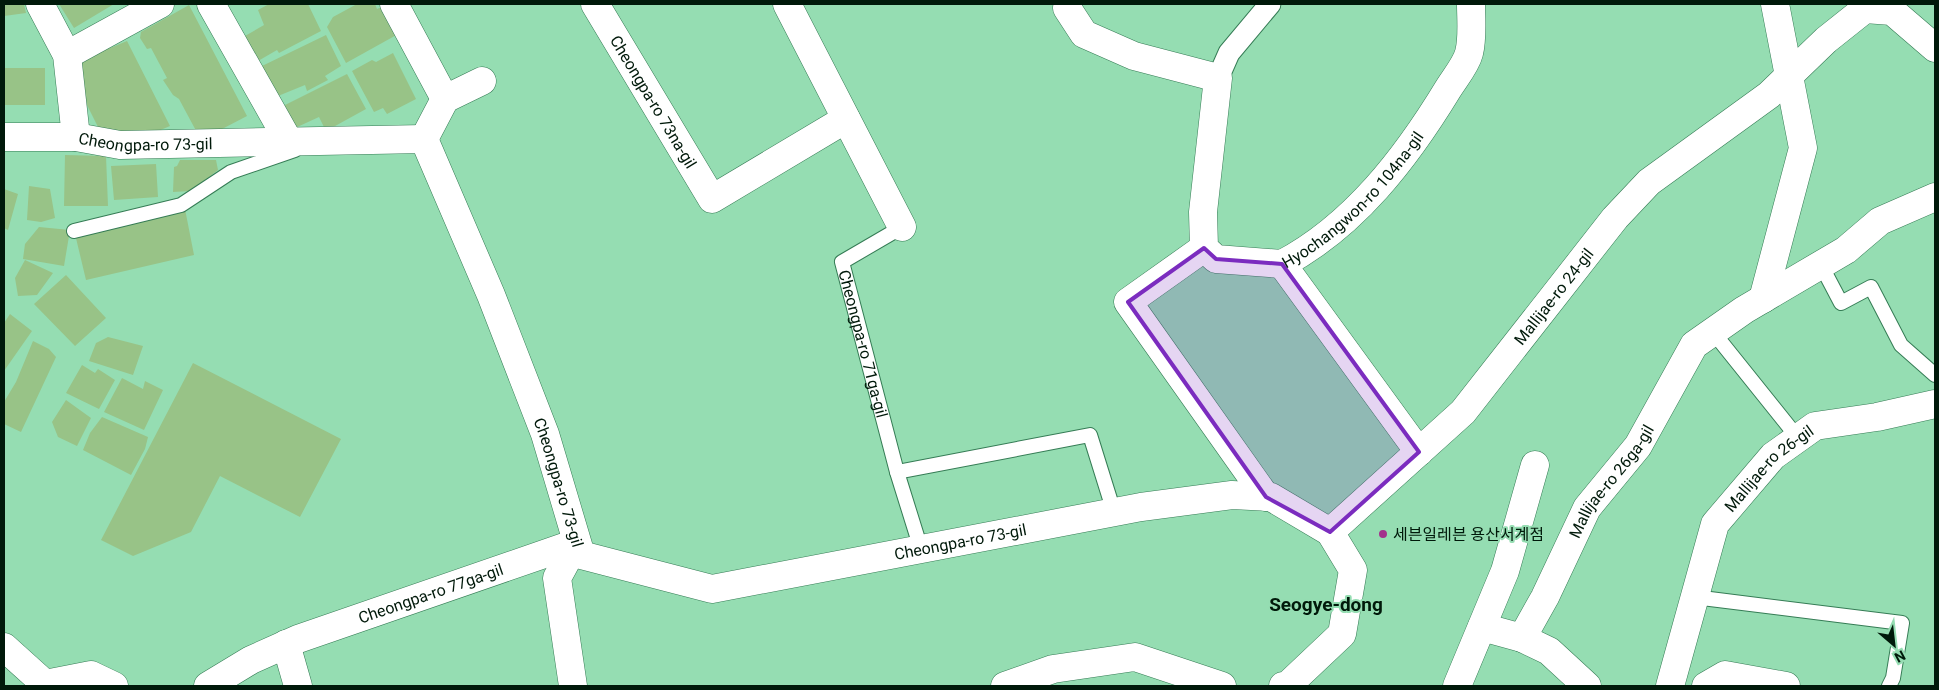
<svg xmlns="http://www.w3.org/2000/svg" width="1939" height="690" viewBox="0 0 1939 690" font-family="Roboto,'Noto Sans KR',sans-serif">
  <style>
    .building { fill: #98c387 }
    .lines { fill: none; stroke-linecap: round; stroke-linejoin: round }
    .service-casing { stroke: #357c55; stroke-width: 16 }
    .pedestrian-casing { stroke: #357c55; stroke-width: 23 }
    .minor-casing { stroke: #357c55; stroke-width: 29 }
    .service { stroke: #fff; stroke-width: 14 }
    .pedestrian { stroke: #fff; stroke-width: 21 }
    .minor { stroke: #fff; stroke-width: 28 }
    .marked { fill: #7b2cbf; fill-opacity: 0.2; stroke: #7b2cbf; stroke-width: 4; stroke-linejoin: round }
    .poi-dot { fill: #a3318c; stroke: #95ddb2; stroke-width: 2 }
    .labels { text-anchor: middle; stroke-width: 4; stroke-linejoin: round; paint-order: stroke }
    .street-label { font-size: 16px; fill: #00190a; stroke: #95ddb2 }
    .poi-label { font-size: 16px; fill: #00190a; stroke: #95ddb2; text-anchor: start }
    .quarter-label { font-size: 19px; font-weight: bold; fill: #00190a; stroke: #95ddb2 }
  </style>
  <rect width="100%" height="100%" fill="#95ddb2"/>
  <path class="building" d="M 4,4 L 24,4 L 26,13 L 4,16 Z
    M 59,4 L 114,4 L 74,28 Z
    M 269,4 L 308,4 L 321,31 L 279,53 L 277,50 L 258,61 L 245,36 L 264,25 L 258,10 Z
    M 357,4 L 375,4 L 377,9 L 384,6 L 400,33 L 346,63 L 327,27 L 333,17 Z
    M 189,5 L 247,116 L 201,140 L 179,99 L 173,95 L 163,80 L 167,78 L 151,48 L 147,49 L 140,38 L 141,32 Z
    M 326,35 L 341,66 L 325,76 L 328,80 L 307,91 L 305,85 L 278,96 L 262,66 Z
    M 127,41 L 170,126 L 144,137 L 102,135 L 83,97 L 81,60 Z
    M 393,53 L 416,99 L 387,114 L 383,108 L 374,112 L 352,71 L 372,60 L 376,62 Z
    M 4,68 L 45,68 L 45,105 L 4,105 Z
    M 347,74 L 366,109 L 326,131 L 319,117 L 295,128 L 283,106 Z
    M 65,155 L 106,156 L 108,206 L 64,206 Z
    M 180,160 L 216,160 L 218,170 L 191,191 L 173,192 L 174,167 L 177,166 Z
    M 156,164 L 158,197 L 114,200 L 111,166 Z
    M 29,186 L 50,189 L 55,218 L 41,222 L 27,220 Z
    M 4,189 L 18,194 L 8,230 L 4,228 Z
    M 185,209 L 194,255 L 86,280 L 75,234 L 106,230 L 163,217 L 162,213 Z
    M 39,227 L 70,230 L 64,266 L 23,259 L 25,244 Z
    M 25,260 L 53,273 L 37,295 L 18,296 L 15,278 Z
    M 66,275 L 106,318 L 75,346 L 34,304 Z
    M 10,314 L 32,331 L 4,371 L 4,323 Z
    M 108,337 L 143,346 L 133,375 L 89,361 L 96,343 Z
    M 33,341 L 49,349 L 56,357 L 21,432 L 4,424 L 4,402 L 16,382 Z
    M 193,363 L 341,439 L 300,517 L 220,476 L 191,532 L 133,556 L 101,540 Z
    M 82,365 L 95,373 L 98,369 L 115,380 L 99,409 L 66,393 Z
    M 122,378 L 143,389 L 145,381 L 163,390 L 144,430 L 104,412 Z
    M 66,400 L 91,418 L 77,446 L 58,437 L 52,422 Z
    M 102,417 L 148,437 L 145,449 L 131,475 L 83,450 L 90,433 Z"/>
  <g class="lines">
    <defs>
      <g id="service">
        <path id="s1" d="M 902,227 L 842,262 L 897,472 L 921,549"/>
        <path d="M 74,231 L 181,205 L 231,172 L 295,150"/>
        <path d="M 1821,265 L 1841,303 L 1871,287 L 1901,345 L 1935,375"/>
        <path d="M 1713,332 L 1798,438"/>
        <path d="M 897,472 L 1090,435 L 1114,512"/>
        <path d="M 1694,597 L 1902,623 L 1893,678 L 1889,686"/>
      </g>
      <path id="pedestrian" d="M 1218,78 L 1229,53 L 1270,4"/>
      <g id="minor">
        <path d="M 40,4 L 67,55 L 76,137"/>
        <path d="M 211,4 L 289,142"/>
        <path d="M 394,4 L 445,99"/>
        <path id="s2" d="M 595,4 L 712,199 L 846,119"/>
        <path d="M 787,4 L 902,227"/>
        <path d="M 1068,4 L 1067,8 L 1084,34 L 1134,56 L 1218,78 L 1203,212 L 1204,248 L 1216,259 L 1282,264"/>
        <path d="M 67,55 L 160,4"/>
        <path id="s3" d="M 4,137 L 76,137 L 120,145 L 424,139 L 491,295 L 545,434 L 581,555 L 712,589 L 1141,507 L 1232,495 L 1271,497 L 1330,532 L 1353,570 L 1342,634 L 1288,685 L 1283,686"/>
        <path d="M 424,139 L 445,99 L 482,81"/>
        <path d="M 1204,248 L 1128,302 L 1266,497"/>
        <path d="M 1763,299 L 1803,148 L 1775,4"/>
        <path id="s4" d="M 1419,452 L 1282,264 C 1354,226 1406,158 1448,89 C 1454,79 1466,65 1469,53 C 1473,38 1471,19 1471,4"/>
        <path id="s5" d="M 1330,532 L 1463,412 L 1615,218 L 1649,182 L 1769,95 L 1826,40 L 1865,9 L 1892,11 L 1935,48"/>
        <path d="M 1482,627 L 1522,638 L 1549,651 L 1587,686"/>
        <path id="s6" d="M 1522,638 L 1545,597 L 1587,508 L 1638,446 L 1694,345 L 1744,310 L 1846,250 L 1880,221 L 1935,197"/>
        <path d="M 286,644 L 298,686"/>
        <path d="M 4,647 L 45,684 L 91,675 L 114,686"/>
        <path id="s7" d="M 208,686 L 251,660 L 298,639 L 576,543"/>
        <path d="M 573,686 L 557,578 L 576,543"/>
        <path d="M 1005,686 L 1053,669 L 1135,657 L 1222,686"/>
        <path d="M 1457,686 L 1505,571 L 1535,465"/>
        <path id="s8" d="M 1670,686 L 1715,524 L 1773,456 L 1815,426 L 1877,417 L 1935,404"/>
        <path d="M 1706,686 L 1725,675 L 1786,686"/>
      </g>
    </defs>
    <use href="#service" class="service-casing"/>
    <use href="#pedestrian" class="pedestrian-casing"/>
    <use href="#minor" class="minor-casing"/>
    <use href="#service" class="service"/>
    <use href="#pedestrian" class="pedestrian"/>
    <use href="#minor" class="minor"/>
  </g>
  <path class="marked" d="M 1204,248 L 1216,259 L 1282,264 L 1419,452 L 1330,532 L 1266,497 L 1128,302 Z"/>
  <circle class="poi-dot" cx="1383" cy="534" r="5"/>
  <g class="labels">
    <g class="street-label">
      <text dy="6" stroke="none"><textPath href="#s2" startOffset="114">Cheongpa-ro 73na-gil</textPath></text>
      <text dy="6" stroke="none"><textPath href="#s3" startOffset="142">Cheongpa-ro 73-gil</textPath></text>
      <text dy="6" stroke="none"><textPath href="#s4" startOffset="329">Hyochangwon-ro 104na-gil</textPath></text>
      <text dy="6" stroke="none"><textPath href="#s5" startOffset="326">Mallijae-ro 24-gil</textPath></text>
      <text dy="6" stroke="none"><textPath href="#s1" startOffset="154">Cheongpa-ro 71ga-gil</textPath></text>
      <text dy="6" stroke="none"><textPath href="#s8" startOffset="246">Mallijae-ro 26-gil</textPath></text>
      <text dy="6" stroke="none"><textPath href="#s6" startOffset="181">Mallijae-ro 26ga-gil</textPath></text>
      <text dy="6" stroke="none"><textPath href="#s3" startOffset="790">Cheongpa-ro 73-gil</textPath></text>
      <text dy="6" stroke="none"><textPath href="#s3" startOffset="1254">Cheongpa-ro 73-gil</textPath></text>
      <text dy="6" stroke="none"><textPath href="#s7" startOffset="242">Cheongpa-ro 77ga-gil</textPath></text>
    </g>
    <g class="poi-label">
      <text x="1393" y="540">세븐일레븐 용산서계점</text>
    </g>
    <g class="quarter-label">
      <text x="1326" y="611">Seogye-dong</text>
    </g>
  </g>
  <rect width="1939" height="690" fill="none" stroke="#00190a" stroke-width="10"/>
  <g transform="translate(1894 645) rotate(152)" stroke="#95ddb2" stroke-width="4" paint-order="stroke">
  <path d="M0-4L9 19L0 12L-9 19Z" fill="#00190a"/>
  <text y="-8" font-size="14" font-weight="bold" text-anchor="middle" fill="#00190a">N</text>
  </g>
</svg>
